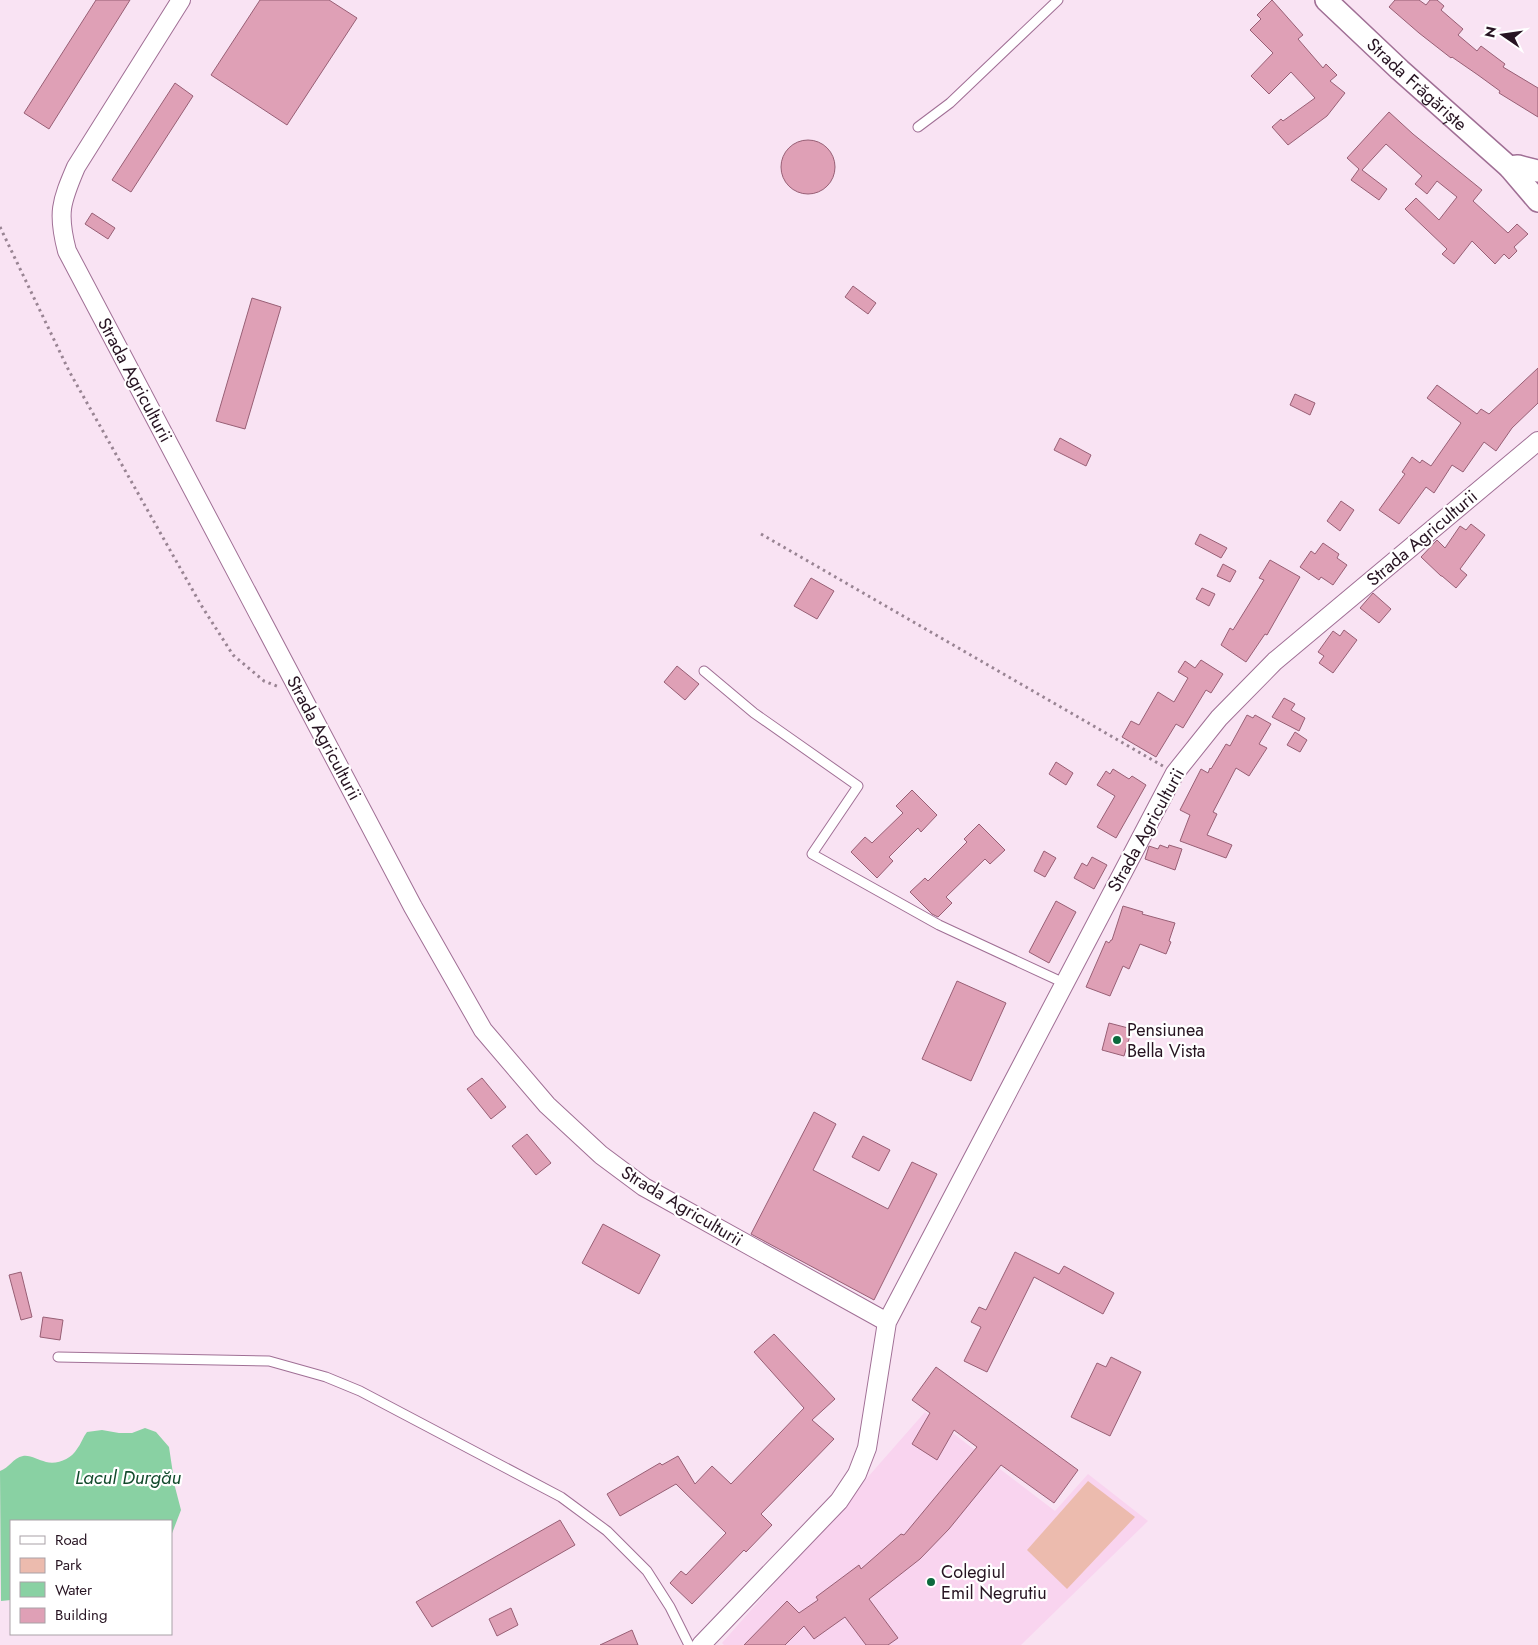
<svg xmlns="http://www.w3.org/2000/svg" width="1538" height="1645" viewBox="0 0 1538 1645" font-family="Jost,sans-serif">
  <style>
    .built { fill: #f9d4ef }
    .green { fill: #ecbbae }
    .water { fill: #89d1a3 }
    .building { fill: #dfa0b6; stroke: #985f75 }
    .lines { fill: none; stroke-linecap: round; stroke-linejoin: round }
    .service-casing { stroke: #a06f95; stroke-width: 11 }
    .minor-casing { stroke: #a06f95; stroke-width: 20 }
    .tertiary-casing { stroke: #a06f95; stroke-width: 24 }
    .path { stroke: #998493; stroke-width: 3; stroke-dasharray: 2.5 4; stroke-linecap: butt }
    .service { stroke: #fff; stroke-width: 9 }
    .minor { stroke: #fff; stroke-width: 18 }
    .tertiary { stroke: #fff; stroke-width: 21 }
    .poi-dot { fill: #0c693d; stroke: #fff; stroke-width: 2 }
    .labels { text-anchor: middle; stroke-width: 4.5; stroke-linejoin: round; paint-order: stroke }
    .street-label { font-size: 18px; fill: #271422; stroke: #fff }
    .poi-label { font-size: 18px; fill: #271422; stroke: #fff; text-anchor: start }
    .water-label { font-size: 19px; font-style: italic; fill: #134b2d; stroke: #fff }
  </style>
  <rect width="100%" height="100%" fill="#f9e3f3"/>
  <path class="built" d="M 925,1412 L 1055,1511 L 1088,1474 L 1148,1521 L 1021,1645 L 724,1645 L 722,1643 Z"/>
  <path class="green" d="M 1088,1481 L 1135,1517 L 1067,1589 L 1027,1550 Z"/>
  <path class="water" d="M 145,1428 L 156,1432 L 169,1447 L 175,1487 L 181,1510 L 171,1536 L 171,1521 L 11,1521 L 11,1600 L 1,1601 L 0,1471 C 9,1468 13,1458 23,1456 C 31,1455 38,1460 46,1462 C 57,1465 71,1459 77,1449 C 81,1444 83,1437 87,1432 L 102,1430 L 119,1433 L 132,1433 Z"/>
  <path class="building" d="M 96,0 L 130,0 L 49,129 L 24,113 Z
    M 260,0 L 329,0 L 357,18 L 287,125 L 211,75 Z
    M 1272,0 L 1303,35 L 1298,39 L 1323,68 L 1326,64 L 1337,75 L 1330,81 L 1345,93 L 1327,116 L 1288,145 L 1272,127 L 1281,119 L 1283,121 L 1315,98 L 1291,72 L 1269,94 L 1251,76 L 1273,53 L 1250,30 L 1261,19 L 1257,15 Z
    M 1395,0 L 1419,0 L 1426,5 L 1430,0 L 1437,0 L 1444,6 L 1441,10 L 1463,29 L 1458,35 L 1477,51 L 1481,46 L 1505,64 L 1503,67 L 1538,88 L 1538,117 L 1499,93 L 1500,91 L 1478,75 L 1452,57 L 1451,58 L 1419,33 L 1389,7 Z
    M 175,83 L 193,96 L 131,192 L 112,180 Z
    M 1389,112 L 1413,134 L 1482,190 L 1473,201 L 1508,233 L 1517,224 L 1528,234 L 1514,247 L 1517,251 L 1509,259 L 1504,254 L 1495,264 L 1472,241 L 1454,264 L 1442,254 L 1447,249 L 1405,209 L 1416,198 L 1439,220 L 1457,197 L 1437,181 L 1427,194 L 1415,184 L 1422,176 L 1386,144 L 1362,170 L 1387,189 L 1379,200 L 1351,180 L 1359,169 L 1347,158 Z
    M781 167a27 27 0 1 1 54 0a27 27 0 1 1-54 0Z
    M 92,213 L 115,228 L 108,239 L 85,224 Z
    M 853,286 L 876,303 L 868,314 L 845,297 Z
    M 252,298 L 281,307 L 245,429 L 216,421 Z
    M 1538,368 L 1538,403 L 1512,428 L 1496,451 L 1484,442 L 1463,472 L 1452,465 L 1434,493 L 1426,487 L 1399,524 L 1379,510 L 1405,474 L 1402,472 L 1412,457 L 1420,463 L 1422,460 L 1431,466 L 1461,423 L 1427,398 L 1437,385 L 1477,414 L 1481,409 L 1489,414 Z
    M 1295,394 L 1315,403 L 1310,415 L 1290,405 Z
    M 1060,438 L 1091,455 L 1086,466 L 1054,450 Z
    M 1341,501 L 1354,510 L 1340,531 L 1327,521 Z
    M 1471,524 L 1485,535 L 1460,569 L 1467,575 L 1456,588 L 1442,576 L 1441,576 L 1421,557 L 1437,540 L 1445,548 L 1460,526 L 1466,530 Z
    M 1200,534 L 1227,548 L 1221,558 L 1195,544 Z
    M 1323,543 L 1339,554 L 1337,558 L 1347,565 L 1333,585 L 1321,577 L 1319,580 L 1300,567 L 1311,551 L 1315,554 Z
    M 1270,560 L 1300,577 L 1267,635 L 1265,634 L 1246,662 L 1221,645 L 1230,628 L 1233,630 L 1264,580 L 1259,578 Z
    M 1223,564 L 1236,571 L 1230,582 L 1217,576 Z
    M 811,578 L 834,591 L 817,619 L 794,606 Z
    M 1202,588 L 1215,594 L 1209,606 L 1196,599 Z
    M 1373,593 L 1391,609 L 1379,623 L 1360,608 Z
    M 1344,630 L 1357,640 L 1333,673 L 1319,663 L 1324,656 L 1318,652 L 1333,631 L 1340,636 Z
    M 1201,660 L 1223,674 L 1211,693 L 1206,690 L 1183,728 L 1176,724 L 1156,757 L 1122,737 L 1131,721 L 1139,725 L 1158,692 L 1174,702 L 1188,678 L 1178,672 L 1185,661 L 1195,668 Z
    M 677,666 L 699,684 L 685,700 L 664,682 Z
    M 1284,698 L 1295,704 L 1291,710 L 1305,718 L 1299,731 L 1272,717 Z
    M 1247,715 L 1253,718 L 1255,715 L 1271,724 L 1259,744 L 1267,748 L 1249,776 L 1236,768 L 1213,812 L 1217,814 L 1207,835 L 1232,845 L 1226,858 L 1180,841 L 1190,815 L 1180,810 L 1201,769 L 1208,773 L 1210,768 L 1211,769 L 1226,744 L 1230,746 Z
    M 1295,732 L 1307,740 L 1300,752 L 1287,745 Z
    M 1056,762 L 1073,773 L 1066,785 L 1049,774 Z
    M 1113,769 L 1129,779 L 1132,776 L 1146,785 L 1116,838 L 1097,827 L 1115,796 L 1097,785 L 1106,771 L 1110,774 Z
    M 912,790 L 937,815 L 921,832 L 918,828 L 889,857 L 893,861 L 877,878 L 851,852 L 865,837 L 872,843 L 903,813 L 896,806 Z
    M 979,824 L 1005,850 L 990,864 L 985,859 L 946,897 L 952,903 L 938,917 L 932,914 L 910,892 L 925,878 L 928,881 L 967,842 L 964,839 Z
    M 1160,845 L 1168,848 L 1169,845 L 1182,849 L 1175,870 L 1145,859 L 1149,846 L 1158,849 Z
    M 1044,851 L 1056,858 L 1045,877 L 1034,871 Z
    M 1092,857 L 1107,865 L 1094,889 L 1074,878 L 1082,863 L 1087,866 Z
    M 1056,901 L 1076,912 L 1049,963 L 1029,952 Z
    M 1123,906 L 1143,912 L 1142,914 L 1175,923 L 1169,941 L 1171,942 L 1166,954 L 1140,944 L 1129,969 L 1123,966 L 1110,996 L 1086,987 L 1106,941 L 1109,943 L 1111,940 L 1112,940 Z
    M 957,981 L 1006,1003 L 971,1081 L 922,1059 Z
    M 1109,1023 L 1132,1029 L 1124,1056 L 1102,1050 Z
    M 482,1078 L 506,1107 L 491,1119 L 467,1089 Z
    M 814,1112 L 836,1124 L 813,1170 L 888,1209 L 912,1162 L 937,1174 L 874,1300 L 751,1234 Z
    M 527,1134 L 551,1163 L 536,1175 L 512,1146 Z
    M 863,1136 L 890,1150 L 879,1171 L 852,1157 Z
    M 603,1224 L 660,1255 L 639,1294 L 582,1263 Z
    M 1015,1252 L 1059,1274 L 1064,1266 L 1114,1293 L 1103,1314 L 1034,1277 L 987,1372 L 964,1361 L 981,1327 L 971,1322 L 979,1307 L 986,1310 Z
    M 21,1272 L 32,1317 L 21,1320 L 9,1275 Z
    M 43,1317 L 63,1320 L 60,1340 L 40,1337 Z
    M 774,1334 L 835,1399 L 812,1420 L 834,1439 L 761,1514 L 772,1525 L 746,1552 L 744,1550 L 692,1604 L 670,1583 L 681,1571 L 686,1575 L 726,1533 L 676,1484 L 620,1516 L 607,1494 L 660,1463 L 662,1465 L 678,1456 L 695,1484 L 712,1466 L 731,1484 L 804,1408 L 754,1352 Z
    M 1111,1357 L 1141,1372 L 1110,1436 L 1071,1417 L 1097,1363 L 1106,1367 Z
    M 936,1367 L 1078,1470 L 1054,1503 L 1001,1465 L 949,1529 L 920,1559 L 869,1599 L 898,1638 L 888,1645 L 866,1645 L 845,1617 L 814,1639 L 804,1626 L 785,1645 L 744,1645 L 787,1601 L 799,1613 L 818,1600 L 816,1597 L 859,1565 L 861,1569 L 901,1534 L 904,1535 L 977,1447 L 954,1430 L 937,1460 L 912,1444 L 930,1413 L 912,1400 Z
    M 560,1520 L 575,1545 L 432,1627 L 416,1602 Z
    M 511,1608 L 518,1625 L 497,1636 L 489,1619 Z
    M 632,1630 L 638,1645 L 600,1645 Z"/>
  <g class="lines">
    <defs>
      <path id="service" d="M 918,127 L 950,103 L 1058,0
        M 704,671 L 754,713 L 858,786 L 812,854 L 939,925 L 1064,983
        M 58,1357 L 269,1361 L 326,1377 L 360,1391 L 561,1497 L 607,1531 L 647,1571 L 670,1607 L 689,1645"/>
      <path id="minor" d="M 181,0 L 76,167 C 61,202 57,213 67,251 L 413,907 L 483,1030 L 547,1105 L 601,1155 L 644,1187 L 887,1322
        M 701,1645 L 839,1501 L 857,1474 L 867,1448 L 887,1322 L 1175,773 L 1219,718 L 1275,661 L 1538,441"/>
      <g id="tertiary">
        <path id="s1" d="M 1326,0 L 1400,70 L 1509,167 L 1538,201"/>
        <path d="M 1509,167 L 1518,166 L 1538,171"/>
      </g>
    </defs>
    <use href="#service" class="service-casing"/>
    <use href="#minor" class="minor-casing"/>
    <use href="#tertiary" class="tertiary-casing"/>
    <path class="path" d="M 0,227 L 69,371 L 201,605 L 233,655 L 264,681 L 279,687
      M 761,534 L 1163,766"/>
    <use href="#service" class="service"/>
    <use href="#minor" class="minor"/>
    <use href="#tertiary" class="tertiary"/>
  </g>
  <g class="poi-dot">
    <circle cx="1117" cy="1040" r="5"/>
    <circle cx="931" cy="1582" r="5"/>
  </g>
  <g class="labels">
    <g class="street-label">
      <text dy="6" stroke="none"><textPath href="#s1" startOffset="124">Strada Frăgăriște</textPath></text>
      <text transform="translate(135 380) rotate(62)" y="6">Strada Agriculturii</text>
      <text transform="translate(1422 538) rotate(-40)" y="6">Strada Agriculturii</text>
      <text transform="translate(324 738) rotate(62)" y="6">Strada Agriculturii</text>
      <text transform="translate(1146 830) rotate(-61)" y="6">Strada Agriculturii</text>
      <text transform="translate(682 1206) rotate(31)" y="6">Strada Agriculturii</text>
    </g>
    <g class="poi-label">
      <text x="1127" y="1036">Pensiunea<tspan x="1127" dy="21">Bella Vista</tspan></text>
      <text x="941" y="1578">Colegiul<tspan x="941" dy="21">Emil Negrutiu</tspan></text>
    </g>
    <g class="water-label">
      <text x="128" y="1484">Lacul Durgău</text>
    </g>
  </g>
  <rect x="10" y="1520" width="162" height="115" fill="#ffffff" stroke="#a9a1a7"/>
  <rect x="20" y="1536" width="25" height="8" fill="#ffffff" stroke="#a9a1a7"/>
  <text x="55" y="1545" font-size="15" fill="#271422">Road</text>
  <rect x="20" y="1558" width="25" height="15" fill="#ecbbae" stroke="#a9a1a7"/>
  <text x="55" y="1570" font-size="15" fill="#271422">Park</text>
  <rect x="20" y="1582" width="25" height="15" fill="#89d1a3" stroke="#a9a1a7"/>
  <text x="55" y="1595" font-size="15" fill="#271422">Water</text>
  <rect x="20" y="1608" width="25" height="15" fill="#dfa0b6" stroke="#a9a1a7"/>
  <text x="55" y="1620" font-size="15" fill="#271422">Building</text>
  <g transform="translate(1503 35) rotate(283)" stroke="#ffffff" stroke-width="4" paint-order="stroke">
  <path d="M0-4L9 19L0 12L-9 19Z" fill="#271422"/>
  <text y="-8" font-size="14" font-weight="bold" text-anchor="middle" fill="#271422">N</text>
  </g>
</svg>
